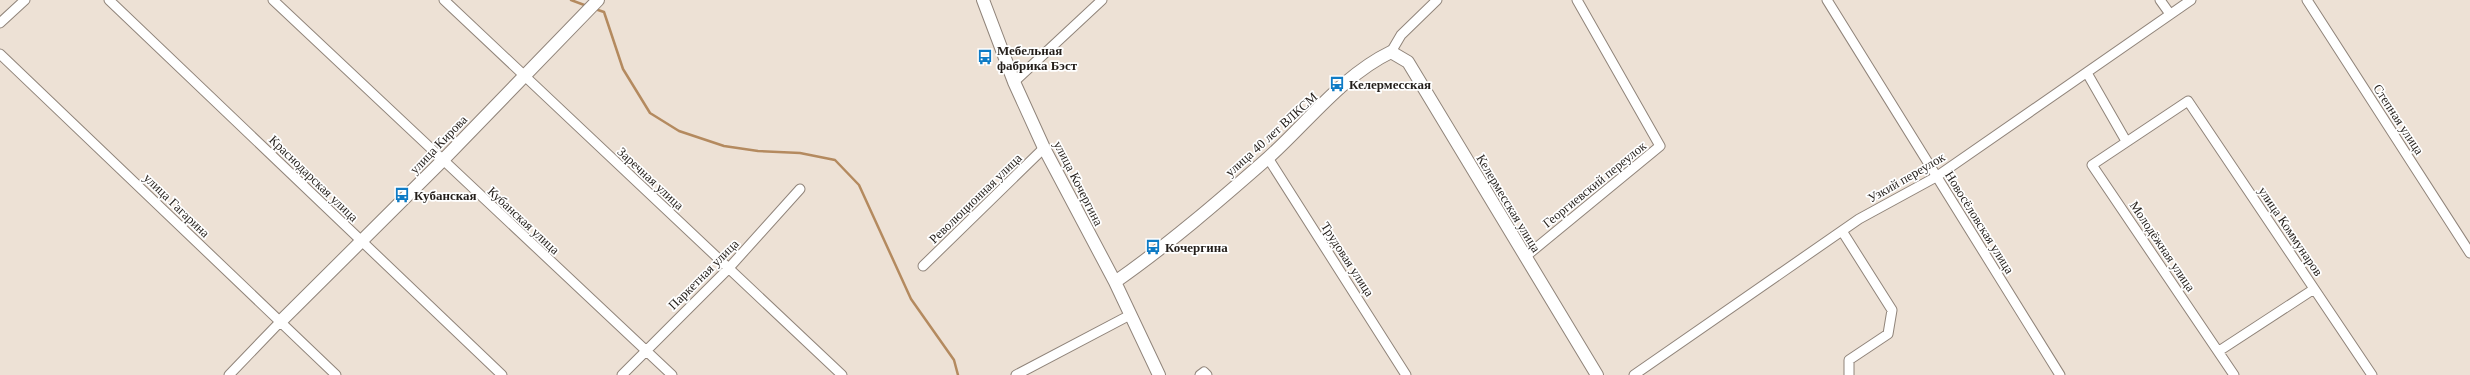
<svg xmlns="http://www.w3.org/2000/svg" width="2470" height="375" viewBox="0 0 2470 375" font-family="'Times New Roman',serif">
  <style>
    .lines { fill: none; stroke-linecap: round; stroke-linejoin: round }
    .stream { stroke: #b48a5f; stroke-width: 2.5 }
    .street-casing { stroke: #90847a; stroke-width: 11 }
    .secondary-casing { stroke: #90847a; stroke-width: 14 }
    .street { stroke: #fff; stroke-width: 9 }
    .secondary { stroke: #fff; stroke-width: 12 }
    .labels { text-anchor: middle; stroke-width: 3.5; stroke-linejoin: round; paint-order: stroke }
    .poi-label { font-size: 13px; font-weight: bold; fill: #231e1a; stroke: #fff; text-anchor: start }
    .street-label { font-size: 13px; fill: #231e1a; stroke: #fff }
  </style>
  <rect width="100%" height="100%" fill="#ede1d5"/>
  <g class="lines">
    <path class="stream" d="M 571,0 L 587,6
      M 595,9 L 604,12 L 623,69 L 650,113 L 679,131 L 724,146 L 758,151 L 800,153 L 835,160 L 859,185 L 911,299 L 954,360 L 958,375"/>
    <defs>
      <path id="street" d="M 109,0 L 502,375
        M 273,0 L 672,375
        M 444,0 L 842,375
        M 1827,0 L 2060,375
        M 2160,0 L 2170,14
        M 2307,0 L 2470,253
        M 0,23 L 25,0
        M 1391,52 L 1401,35 L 1437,0
        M 0,54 L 336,375
        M 2087,73 L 2126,141
        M 1014,82 L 1102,0
        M 1268,158 L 1406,375
        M 1842,231 L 1892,310 L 1888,334 L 1849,360 L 1849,375
        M 1525,257 L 1660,146 L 1577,0
        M 923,266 L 1044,148
        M 2219,351 L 2314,289
        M 229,375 L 280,322
        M 622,375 L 728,269 L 800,189
        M 1016,375 L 1130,315
        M 1200,375 L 1204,372 L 1207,375
        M 1634,375 L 1859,219 L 1936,177 L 2191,0
        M 2234,375 L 2092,165 L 2188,101 L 2372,375"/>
      <path id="secondary" d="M 983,0 L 1014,82 L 1044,148 L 1115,282 L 1159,375
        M 1115,282 C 1168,245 1219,201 1268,158 C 1307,123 1343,75 1391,52 L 1408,62 L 1597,375
        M 280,322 L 442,161 L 598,0"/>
    </defs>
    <use href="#street" class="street-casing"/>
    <use href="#secondary" class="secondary-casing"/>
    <use href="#street" class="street"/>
    <use href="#secondary" class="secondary"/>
  </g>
  <defs>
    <symbol id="bus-bare" viewBox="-9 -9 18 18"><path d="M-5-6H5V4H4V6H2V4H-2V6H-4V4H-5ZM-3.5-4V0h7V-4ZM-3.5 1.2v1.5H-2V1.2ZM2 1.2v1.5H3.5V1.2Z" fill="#0e7bc5" stroke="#fff" stroke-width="2.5" paint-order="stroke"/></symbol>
  </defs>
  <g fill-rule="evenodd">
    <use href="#bus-bare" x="974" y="46" width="22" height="22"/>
    <use href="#bus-bare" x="1326" y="73" width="22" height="22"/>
    <use href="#bus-bare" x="391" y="184" width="22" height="22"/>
    <use href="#bus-bare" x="1142" y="236" width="22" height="22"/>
  </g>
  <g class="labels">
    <g class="poi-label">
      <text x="997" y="55">Мебельная<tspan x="997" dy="15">фабрика Бэст</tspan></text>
      <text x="1349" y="89">Келермесская</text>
      <text x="414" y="200">Кубанская</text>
      <text x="1165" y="252">Кочергина</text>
    </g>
    <g class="street-label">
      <text transform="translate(2399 119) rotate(57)" y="5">Степная улица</text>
      <text transform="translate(1271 134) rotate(-42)" y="5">улица 40 лет ВЛКСМ</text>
      <text transform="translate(438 144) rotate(-46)" y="5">улица Кирова</text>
      <text transform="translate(1906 177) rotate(-30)" y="5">Узкий переулок</text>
      <text transform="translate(314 178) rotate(44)" y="5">Краснодарская улица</text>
      <text transform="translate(651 178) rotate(43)" y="5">Заречная улица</text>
      <text transform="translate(1079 183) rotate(63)" y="5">улица Кочергина</text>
      <text transform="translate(1594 184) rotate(-39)" y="5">Георгиевский переулок</text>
      <text transform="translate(975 198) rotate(-44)" y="5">Революционная улица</text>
      <text transform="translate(1509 203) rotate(59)" y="5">Келермесская улица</text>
      <text transform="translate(177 205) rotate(44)" y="5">улица Гагарина</text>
      <text transform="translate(524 220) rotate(43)" y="5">Кубанская улица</text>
      <text transform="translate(1980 222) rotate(58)" y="5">Новосёловская улица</text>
      <text transform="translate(2291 231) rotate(56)" y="5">улица Коммунаров</text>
      <text transform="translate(2163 246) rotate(56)" y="5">Молодёжная улица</text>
      <text transform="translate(1348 259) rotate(57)" y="5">Трудовая улица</text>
      <text transform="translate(703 274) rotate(-45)" y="5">Паркетная улица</text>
    </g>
  </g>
</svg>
